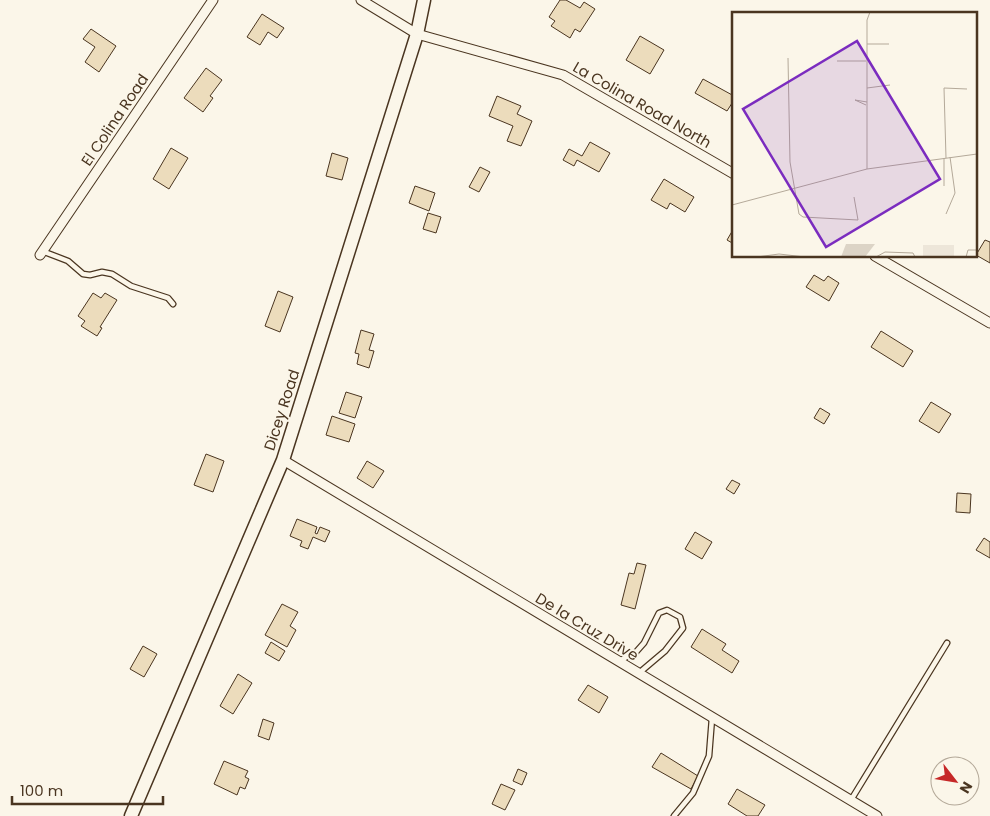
<svg xmlns="http://www.w3.org/2000/svg" width="990" height="816" viewBox="0 0 990 816" font-family="Poppins,sans-serif">
  <style>
    .building { fill: #ecdcbc; stroke: #4a3520 }
    .lines { fill: none; stroke-linecap: round; stroke-linejoin: round }
    .lane-casing { stroke: #4a3520; stroke-width: 7 }
    .street-casing { stroke: #4a3520; stroke-width: 11 }
    .secondary-casing { stroke: #4a3520; stroke-width: 15 }
    .lane { stroke: #fbf6e9; stroke-width: 4.5 }
    .street { stroke: #fbf6e9; stroke-width: 9 }
    .secondary { stroke: #fbf6e9; stroke-width: 12 }
    .labels { text-anchor: middle; stroke-width: 4; stroke-linejoin: round; paint-order: stroke }
    .street-label { font-size: 15px; fill: #4a3520; stroke: #fbf6e9 }
    .inset-road { fill: none; stroke: #b4a999; stroke-width: 1 }
    .view { fill: #7b2cbf; fill-opacity: 0.15; stroke: #7b2cbf; stroke-width: 2.5 }
    .inset-edge { fill: none; stroke: #4a3520; stroke-width: 2.5 }
  </style>
  <rect width="100%" height="100%" fill="#fbf6e9"/>
  <path class="building" d="M 560,0 L 566,0 L 580,8 L 584,2 L 595,9 L 580,32 L 575,29 L 570,38 L 551,26 L 555,21 L 549,17 Z
    M 262,14 L 284,28 L 277,38 L 268,32 L 260,45 L 247,37 Z
    M 91,29 L 116,46 L 99,72 L 85,62 L 95,47 L 83,39 Z
    M 640,36 L 664,50 L 650,74 L 626,60 Z
    M 206,68 L 222,80 L 210,96 L 213,98 L 203,112 L 184,98 Z
    M 703,79 L 734,96 L 734,100 L 727,111 L 695,93 Z
    M 497,96 L 521,106 L 517,114 L 532,121 L 521,146 L 507,141 L 513,126 L 489,116 Z
    M 590,142 L 610,153 L 599,172 L 577,160 L 574,166 L 563,160 L 569,149 L 582,156 Z
    M 171,148 L 188,158 L 169,189 L 153,179 Z
    M 332,153 L 348,158 L 342,180 L 326,176 Z
    M 480,167 L 490,172 L 479,192 L 469,187 Z
    M 664,179 L 694,197 L 685,212 L 670,203 L 667,209 L 651,200 Z
    M 415,186 L 435,193 L 429,211 L 409,203 Z
    M 428,213 L 441,217 L 436,233 L 423,229 Z
    M 734,228 L 734,244 L 727,240 Z
    M 985,240 L 990,242 L 990,263 L 976,255 Z
    M 814,275 L 824,281 L 828,276 L 839,283 L 829,301 L 806,287 Z
    M 278,291 L 293,297 L 280,332 L 265,326 Z
    M 93,293 L 101,298 L 105,293 L 117,300 L 100,327 L 102,328 L 97,336 L 81,326 L 85,321 L 78,316 Z
    M 361,330 L 374,334 L 369,350 L 374,351 L 369,368 L 357,364 L 359,354 L 355,353 Z
    M 881,331 L 913,351 L 903,367 L 871,347 Z
    M 346,392 L 362,397 L 355,418 L 339,413 Z
    M 931,402 L 951,414 L 939,433 L 919,421 Z
    M 820,408 L 830,414 L 824,424 L 814,418 Z
    M 332,416 L 355,424 L 349,442 L 326,435 Z
    M 206,454 L 224,461 L 213,492 L 194,485 Z
    M 367,461 L 384,471 L 373,488 L 357,478 Z
    M 732,480 L 740,484 L 734,494 L 726,489 Z
    M 957,493 L 971,494 L 970,513 L 956,512 Z
    M 297,519 L 317,527 L 315,533 L 317,534 L 320,527 L 330,531 L 325,542 L 313,537 L 308,549 L 300,546 L 302,541 L 290,536 Z
    M 695,532 L 712,542 L 702,559 L 685,549 Z
    M 984,538 L 990,542 L 990,558 L 976,550 Z
    M 637,563 L 646,565 L 635,609 L 621,605 L 629,573 L 634,574 Z
    M 282,604 L 298,612 L 290,626 L 296,630 L 287,647 L 265,635 Z
    M 702,629 L 726,644 L 722,650 L 739,661 L 732,673 L 691,647 Z
    M 271,642 L 285,651 L 279,661 L 265,653 Z
    M 143,646 L 157,654 L 144,677 L 130,669 Z
    M 238,674 L 252,683 L 233,714 L 220,706 Z
    M 588,685 L 608,697 L 599,713 L 578,700 Z
    M 263,719 L 274,723 L 269,740 L 258,736 Z
    M 661,753 L 698,776 L 691,789 L 652,767 Z
    M 224,761 L 248,771 L 245,777 L 249,779 L 245,789 L 240,787 L 237,795 L 214,784 Z
    M 518,769 L 527,773 L 522,785 L 513,781 Z
    M 501,784 L 515,790 L 505,810 L 492,804 Z
    M 737,789 L 765,805 L 758,816 L 747,816 L 728,804 Z"/>
  <g class="lines">
    <defs>
      <path id="lane" d="M 42,251 L 68,261 L 83,274 L 90,275 L 102,272 L 112,274 L 131,286 L 168,298 L 173,304
        M 619,661 L 636,652 L 644,643 L 659,613 L 667,610 L 680,617 L 683,628 L 665,651 L 639,673
        M 851,800 L 947,643
        M 674,816 L 693,793 L 709,756 L 712,718"/>
      <path id="street" d="M 361,0 L 417,34 L 563,75 L 734,174
        M 40,255 L 213,0
        M 875,256 L 990,323
        M 283,460 L 877,816"/>
      <path id="secondary" d="M 131,816 L 283,460 L 417,34 L 424,0"/>
    </defs>
    <use href="#lane" class="lane-casing"/>
    <use href="#street" class="street-casing"/>
    <use href="#secondary" class="secondary-casing"/>
    <use href="#lane" class="lane"/>
    <use href="#street" class="street"/>
    <use href="#secondary" class="secondary"/>
  </g>
  <g class="labels">
    <g class="street-label">
      <text transform="translate(642 105) rotate(30)" y="5">La Colina Road North</text>
      <text transform="translate(115 120) rotate(-56)" y="5">El Colina Road</text>
      <text transform="translate(282 410) rotate(-72)" y="5">Dicey Road</text>
      <text transform="translate(587 627) rotate(31)" y="5">De la Cruz Drive</text>
    </g>
  </g>
  <g transform="translate(732 12)">
    <rect width="245" height="245" fill="#fbf6e9"/>
    <path d="M 191,233 L 222,233 L 222,245 L 191,245 Z" fill="#ede6d9"/>
    <path d="M 114,232 L 143,232 L 133,245 L 109,245 Z" fill="#dcd4c6"/>
    <path class="inset-road" d="M 135,32 L 157,32M 56,46 L 58,150 L 67,202 L 71,205 L 126,208M 105,49 L 134,49M 135,76 L 158,73M 134,93 L 123,88 L 135,90M 214,146 L 212,76 L 235,77M 135,157 L 135,8 L 138,0M 212,174 L 212,146M 122,185 L 126,208M 0,193 L 135,157 L 245,142M 214,202 L 223,181 L 218,145M 25,245 L 47,242 L 73,245M 144,245 L 153,240 L 181,241 L 183,245M 234,245 L 236,238 L 245,238"/>
    <path class="view" d="M 125,29 L 208,167 L 94,235 L 11,97 Z"/>
    <rect width="245" height="245" class="inset-edge"/>
  </g>
  <g transform="translate(955 781) rotate(121)"><circle r="24" fill="#fbf6e9" stroke="#b4a999"/>
  <path d="M0-4L9 19L0 12L-9 19Z" fill="#c62828"/>
  <text y="-8" font-size="14" font-weight="bold" text-anchor="middle" fill="#4a3520">N</text>
  </g>
  <path d="M12 796v8h151v-8" fill="none" stroke="#4a3520" stroke-width="2.5"/>
  <text x="20" y="796" font-size="15" fill="#4a3520" stroke="#fbf6e9" stroke-width="4" paint-order="stroke">100 m</text>
</svg>
